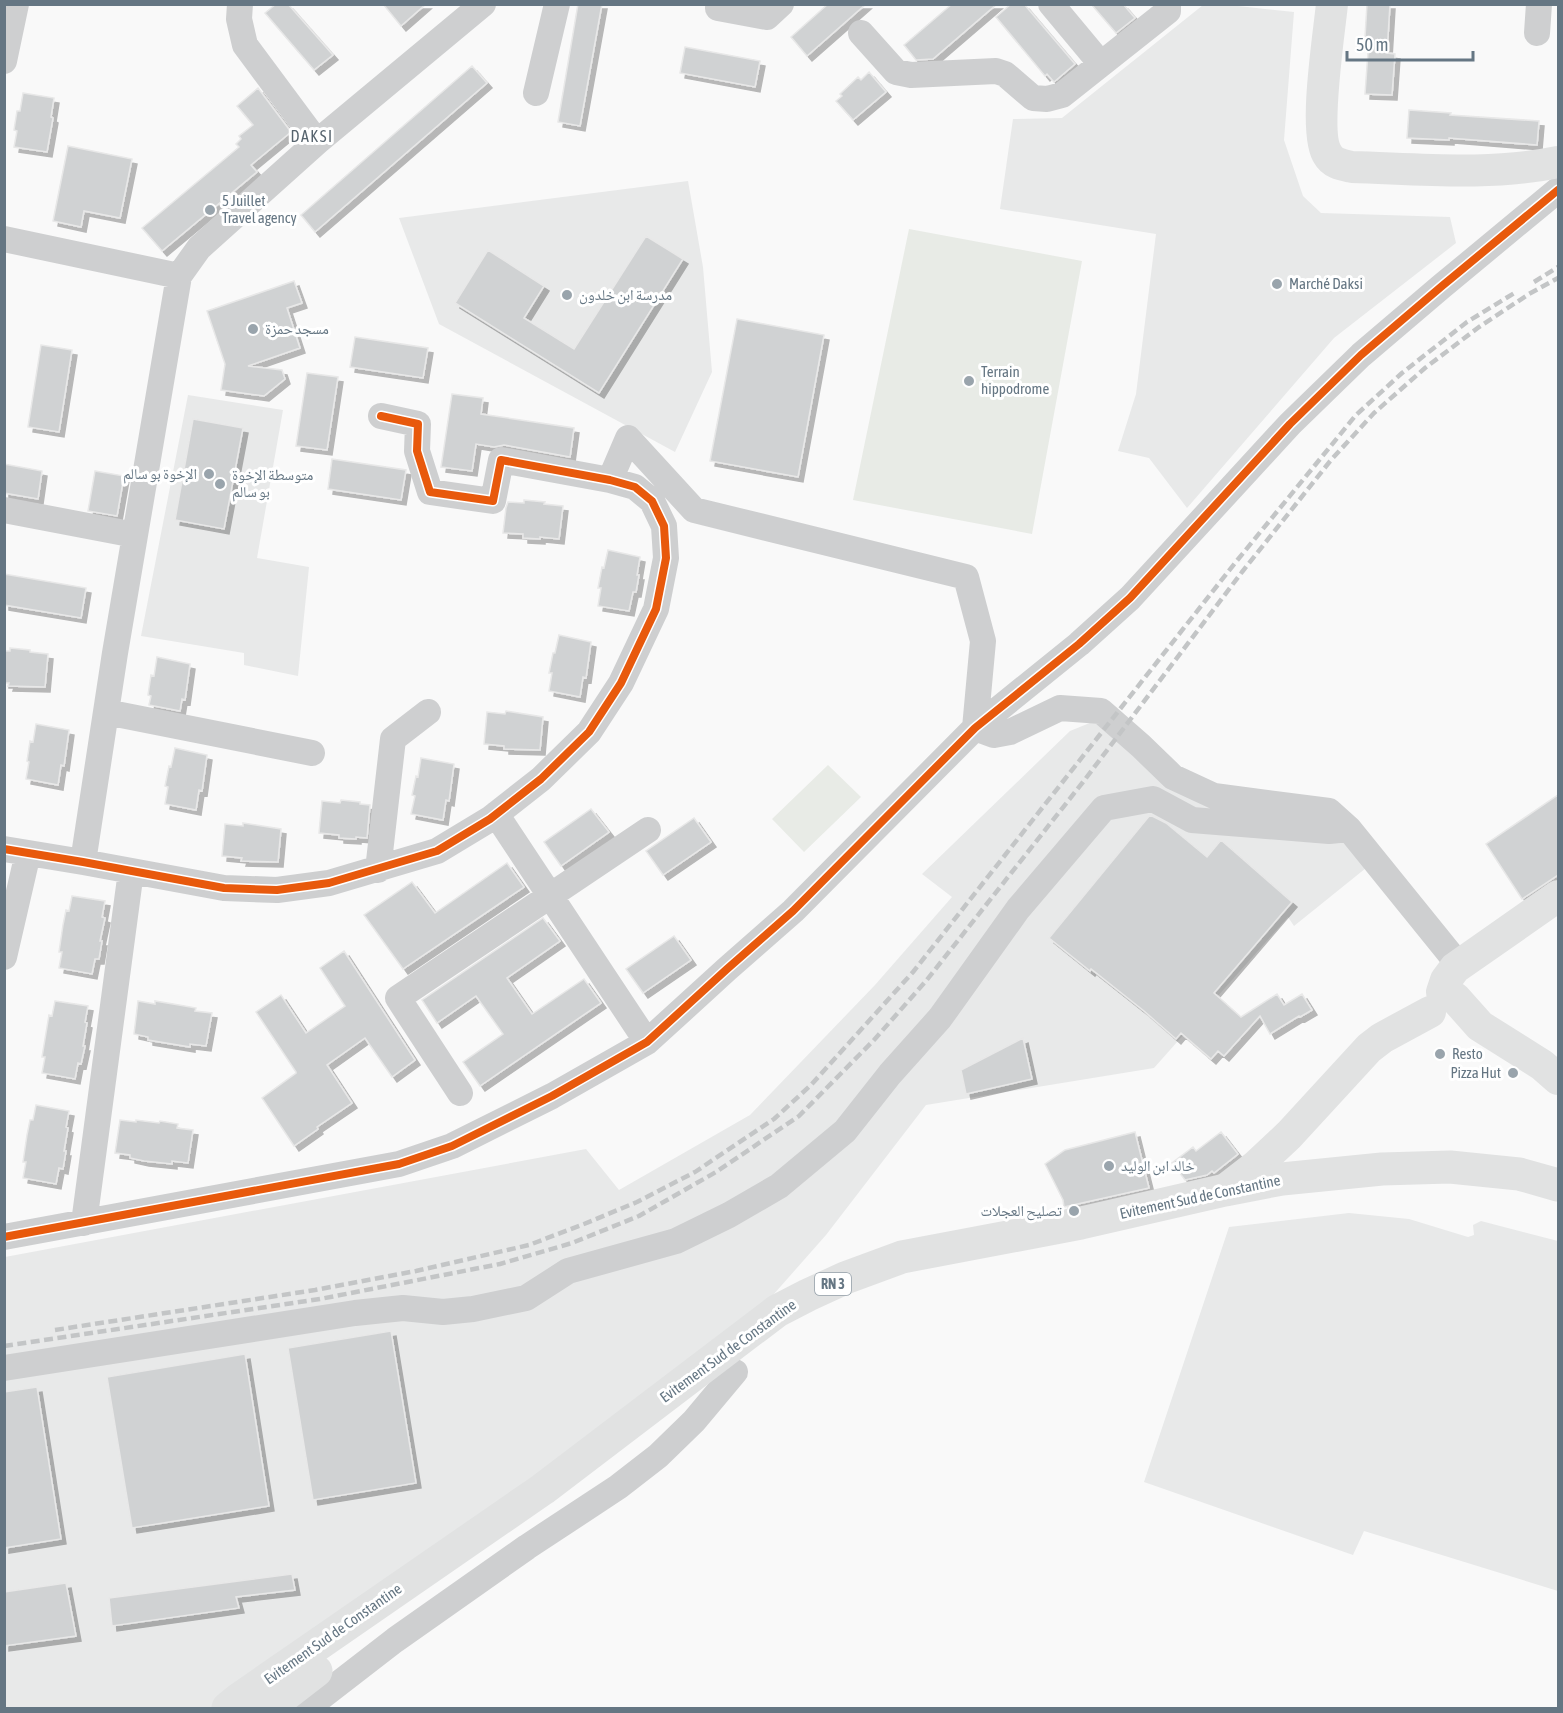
<svg xmlns="http://www.w3.org/2000/svg" width="1563" height="1713" viewBox="0 0 1563 1713" font-family="'Asap Condensed','Noto Naskh Arabic',sans-serif">
  <style>
    .built { fill: #e8e9e9 }
    .green { fill: #e8ebe6 }
    .building { fill: #d0d2d3; stroke: #e8e8e8; stroke-width: 1.5; filter: url(#shadow) }
    .lines { fill: none; stroke-linecap: round; stroke-linejoin: round }
    .minor { stroke: #cecfd0; stroke-width: 26 }
    .major { stroke: #e1e2e2; stroke-width: 32 }
    .highway { stroke: #e1e2e2; stroke-width: 33 }
    .rail { stroke: #c3c5c6; stroke-width: 4.5; stroke-dasharray: 9 4.5; stroke-linecap: butt }
    .cycleway-casing { stroke: #fff; stroke-width: 11 }
    .cycleway { stroke: #e8590c; stroke-width: 8 }
    .poi-dot { fill: #99a4ac; stroke: #fff; stroke-width: 2 }
    .labels { text-anchor: middle; stroke-width: 6; stroke-linejoin: round; paint-order: stroke }
    .shield { fill: #fff; stroke: #939fa8; stroke-width: 1.5 }
    .shield-label { font-size: 14px; font-weight: bold; fill: #657683 }
    .poi-label { font-size: 15px; fill: #657683; stroke: #fff; text-anchor: start }
    .street-label { font-size: 15px; fill: #657683; stroke: #fff }
    .neighbourhood-label { font-size: 16px; letter-spacing: 1.5px; fill: #57646e; stroke: #fff }
  </style>
  <defs>
    <filter id="shadow"><feDropShadow dx="5" dy="5" stdDeviation="0" flood-color="#0004"/></filter>
  </defs>
  <rect width="100%" height="100%" fill="#f9f9f9"/>
  <path class="built" d="M 1203,5 L 1229,5 L 1294,12 L 1284,140 L 1303,196 L 1321,213 L 1450,217 L 1456,243 L 1334,338 L 1187,508 L 1149,458 L 1118,451 L 1136,394 L 1156,234 L 1000,209 L 1013,119 L 1062,118 Z
    M 688,181 L 703,267 L 712,372 L 675,452 L 439,324 L 399,218 Z
    M 188,395 L 283,410 L 257,558 L 309,567 L 298,676 L 244,665 L 244,653 L 141,636 Z
    M 1102,718 L 1186,795 L 1330,820 L 1366,868 L 1294,926 L 1288,917 L 1154,1068 L 926,1105 L 826,1235 L 751,1320 L 216,1708 L 5,1708 L 5,1257 L 586,1149 L 619,1190 L 750,1115 L 875,985 L 952,897 L 922,874 L 1070,731 Z
    M 1349,1213 L 1409,1219 L 1468,1237 L 1474,1235 L 1473,1225 L 1481,1221 L 1558,1241 L 1558,1591 L 1364,1531 L 1353,1555 L 1144,1482 L 1229,1227 Z"/>
  <path class="green" d="M 909,229 L 1082,261 L 1032,534 L 853,500 Z
    M 828,765 L 861,797 L 804,852 L 772,819 Z"/>
  <path class="building" d="M 276,4 L 288,4 L 333,55 L 314,70 L 265,13 Z
    M 383,4 L 426,4 L 401,26 Z
    M 578,4 L 602,4 L 580,126 L 558,122 Z
    M 828,4 L 866,4 L 807,56 L 791,37 Z
    M 952,4 L 997,4 L 933,59 L 916,60 L 904,45 Z
    M 1011,4 L 1024,4 L 1075,64 L 1054,82 L 1047,74 L 1045,76 L 996,17 Z
    M 1091,4 L 1123,4 L 1135,18 L 1116,33 Z
    M 1367,4 L 1390,4 L 1387,53 L 1395,54 L 1392,95 L 1365,94 L 1369,38 L 1365,37 Z
    M 685,47 L 760,61 L 755,87 L 680,73 Z
    M 472,66 L 487,83 L 315,232 L 301,215 Z
    M 869,72 L 886,92 L 853,120 L 836,101 L 842,96 L 840,94 L 858,77 L 861,80 Z
    M 258,88 L 291,132 L 251,165 L 257,172 L 162,251 L 142,228 L 239,147 L 236,144 L 241,139 L 239,136 L 253,125 L 237,106 Z
    M 23,93 L 54,98 L 51,117 L 53,118 L 47,152 L 14,147 L 17,131 L 14,130 L 17,111 L 20,111 Z
    M 1409,110 L 1451,113 L 1450,115 L 1539,121 L 1537,145 L 1449,138 L 1449,140 L 1407,138 Z
    M 68,146 L 132,159 L 120,218 L 84,211 L 81,227 L 53,221 Z
    M 646,236 L 683,259 L 599,393 L 455,303 L 488,250 L 544,286 L 524,318 L 574,349 Z
    M 294,281 L 302,303 L 287,308 L 300,348 L 248,366 L 282,370 L 285,379 L 264,396 L 221,390 L 225,364 L 207,311 Z
    M 737,319 L 824,335 L 798,477 L 710,461 Z
    M 355,337 L 428,348 L 423,378 L 350,367 Z
    M 41,345 L 72,350 L 59,432 L 28,427 Z
    M 307,373 L 338,377 L 327,450 L 296,446 Z
    M 452,394 L 483,398 L 481,414 L 574,428 L 570,457 L 504,445 L 494,447 L 476,444 L 472,471 L 441,467 Z
    M 193,419 L 243,428 L 224,529 L 175,520 Z
    M 332,459 L 406,470 L 401,500 L 328,489 Z
    M 4,464 L 42,471 L 38,499 L 4,493 Z
    M 95,471 L 124,476 L 117,516 L 88,511 Z
    M 524,500 L 545,502 L 544,504 L 563,506 L 559,539 L 540,537 L 540,539 L 523,538 L 523,534 L 503,533 L 506,508 L 508,502 L 524,503 Z
    M 608,550 L 640,557 L 637,575 L 639,575 L 636,592 L 633,592 L 629,611 L 598,606 L 601,588 L 598,588 L 602,567 L 604,568 Z
    M 4,574 L 86,588 L 81,618 L 4,605 Z
    M 559,635 L 591,642 L 586,678 L 583,677 L 580,697 L 549,691 L 552,673 L 549,673 L 553,653 L 555,653 Z
    M 10,648 L 30,650 L 30,652 L 48,654 L 45,687 L 8,686 L 9,683 L 4,683 L 4,651 L 10,651 Z
    M 157,657 L 190,664 L 185,700 L 182,699 L 180,711 L 149,705 L 151,696 L 148,695 L 151,675 L 154,676 Z
    M 506,711 L 543,717 L 540,750 L 504,749 L 504,746 L 484,744 L 487,712 L 505,714 Z
    M 36,724 L 69,730 L 64,766 L 61,765 L 58,785 L 26,779 L 29,762 L 27,761 L 30,741 L 33,742 Z
    M 175,748 L 207,755 L 202,791 L 199,790 L 196,810 L 165,804 L 168,787 L 165,786 L 169,766 L 171,767 Z
    M 421,758 L 454,764 L 449,801 L 446,800 L 443,820 L 411,814 L 415,796 L 412,795 L 416,776 L 418,777 Z
    M 1558,795 L 1558,875 L 1522,899 L 1486,844 Z
    M 341,800 L 360,802 L 360,804 L 370,805 L 367,838 L 356,837 L 356,839 L 339,838 L 339,835 L 319,833 L 322,801 L 340,803 Z
    M 591,809 L 609,832 L 561,866 L 544,842 Z
    M 1150,815 L 1166,823 L 1207,857 L 1221,840 L 1292,902 L 1214,993 L 1241,1017 L 1277,994 L 1284,1005 L 1302,994 L 1312,1010 L 1300,1017 L 1299,1016 L 1270,1034 L 1260,1016 L 1224,1056 L 1218,1051 L 1211,1059 L 1181,1033 L 1176,1039 L 1144,1011 L 1091,969 L 1090,971 L 1049,938 Z
    M 694,818 L 711,842 L 663,875 L 646,851 Z
    M 243,823 L 281,829 L 278,862 L 241,861 L 242,858 L 222,856 L 225,824 L 243,826 Z
    M 507,863 L 524,887 L 403,969 L 364,915 L 412,882 L 435,913 Z
    M 72,896 L 105,901 L 102,917 L 105,918 L 100,941 L 102,941 L 99,959 L 95,959 L 92,974 L 59,968 L 62,952 L 59,952 L 63,925 L 66,910 L 69,911 Z
    M 543,918 L 560,941 L 507,978 L 532,1014 L 584,979 L 601,1003 L 480,1086 L 463,1062 L 503,1034 L 476,996 L 437,1023 L 422,1000 Z
    M 674,936 L 691,960 L 643,993 L 626,969 Z
    M 344,951 L 415,1060 L 392,1077 L 365,1038 L 327,1065 L 352,1103 L 317,1127 L 318,1129 L 294,1146 L 262,1098 L 296,1073 L 296,1072 L 256,1012 L 281,995 L 306,1033 L 345,1006 L 320,968 Z
    M 55,1001 L 88,1006 L 85,1022 L 87,1023 L 83,1046 L 85,1046 L 81,1064 L 78,1063 L 75,1079 L 42,1073 L 45,1057 L 42,1057 L 49,1015 L 52,1016 Z
    M 138,1001 L 155,1004 L 155,1001 L 179,1005 L 196,1008 L 195,1011 L 212,1013 L 206,1046 L 190,1044 L 190,1047 L 148,1040 L 148,1037 L 134,1034 Z
    M 1023,1038 L 1032,1079 L 966,1094 L 961,1070 Z
    M 36,1105 L 69,1111 L 66,1127 L 68,1128 L 64,1151 L 66,1151 L 63,1169 L 59,1168 L 56,1184 L 23,1178 L 26,1162 L 23,1162 L 27,1135 L 30,1120 L 33,1120 Z
    M 120,1120 L 136,1122 L 136,1120 L 159,1123 L 160,1121 L 178,1124 L 177,1128 L 193,1130 L 188,1163 L 172,1161 L 172,1164 L 144,1161 L 130,1158 L 130,1155 L 115,1153 Z
    M 1135,1132 L 1149,1188 L 1064,1207 L 1063,1200 L 1045,1164 L 1065,1150 Z
    M 1221,1132 L 1238,1154 L 1214,1173 L 1212,1171 L 1207,1175 L 1185,1180 L 1172,1163 L 1193,1147 L 1196,1151 Z
    M 391,1331 L 416,1483 L 313,1500 L 288,1348 Z
    M 245,1354 L 269,1506 L 132,1528 L 107,1377 Z
    M 37,1387 L 61,1539 L 4,1548 L 4,1392 Z
    M 292,1574 L 295,1590 L 236,1597 L 239,1608 L 112,1626 L 109,1598 Z
    M 66,1583 L 76,1636 L 4,1646 L 4,1592 Z"/>
  <g class="lines">
    <path class="minor" d="M 240,4 L 239,19 L 245,45 L 317,142
      M 719,4 L 718,8 L 767,17 L 781,4
      M 1051,4 L 1101,64
      M 861,33 L 896,72 L 911,75 L 996,71 L 1005,74 L 1033,98 L 1047,99 L 1062,95 L 1168,11 L 1168,4
      M 1537,33 L 1539,4
      M 4,61 L 16,4
      M 536,93 L 557,4
      M 4,239 L 179,276
      M 610,480 L 628,438 L 694,510 L 966,577 L 983,641 L 975,728 L 994,735 L 1010,732 L 1060,708 L 1101,711 L 1141,746 L 1173,777 L 1214,796 L 1329,811 L 1349,829 L 1459,965
      M 4,510 L 135,535
      M 106,712 L 312,753
      M 496,814 L 647,1042
      M 4,849 L 83,862 L 224,888 L 277,890 L 329,883 L 437,851 L 490,819 L 541,779 L 589,732 L 621,683 L 656,609 L 666,558 L 664,526 L 652,501 L 635,487 L 610,480 L 501,460 L 493,501 L 430,492 L 417,451 L 418,424 L 381,416
      M 83,862 L 115,653 L 179,276 L 199,248 L 317,142 L 483,4
      M 378,870 L 393,739 L 428,712
      M 4,957 L 28,853
      M 460,1093 L 398,998 L 648,830
      M 84,1223 L 131,871
      M 4,1237 L 399,1164 L 452,1146 L 552,1096 L 647,1042 L 727,969 L 793,911 L 975,728 L 1079,644 L 1130,598 L 1290,424 L 1361,355 L 1442,286 L 1558,190
      M 4,1368 L 355,1313 L 403,1308 L 443,1312 L 473,1309 L 526,1298 L 568,1271 L 676,1241 L 729,1215 L 779,1186 L 845,1131 L 890,1074 L 940,1018 L 1018,909 L 1104,808 L 1153,799 L 1192,820 L 1329,831 L 1349,829
      M 307,1708 L 395,1640 L 527,1547 L 618,1487 L 658,1456 L 694,1421 L 735,1372"/>
    <path class="major" d="M 1332,4 C 1329,34 1313,135 1328,155 C 1333,164 1343,165 1352,167 C 1420,169 1491,176 1558,162
      M 1442,992 L 1446,980 L 1455,968 L 1558,896
      M 1455,998 L 1480,1026 L 1542,1065 L 1558,1079
      M 1225,1190 L 1256,1166 L 1289,1135 L 1369,1048 L 1382,1038 L 1430,1012"/>
    <path class="highway" d="M 228,1708 L 239,1699 L 543,1489 L 777,1311 L 808,1295 L 845,1278 L 902,1257 L 1081,1223 L 1225,1190 L 1282,1179 L 1382,1169 L 1450,1167 L 1519,1174 L 1558,1185
      M 268,1708 L 316,1671"/>
    <path class="rail" d="M 1534,282 L 1558,267
      M 55,1330 L 315,1290 L 416,1271 L 529,1245 L 584,1224 L 637,1202 L 695,1172 L 774,1119 L 811,1085 L 913,972 L 1235,563 L 1356,415 L 1402,373 L 1467,322 L 1516,292
      M 4,1346 L 320,1299 L 500,1264 L 572,1243 L 639,1216 L 716,1172 L 799,1116 L 874,1040 L 926,981 L 1083,782 L 1242,572 L 1331,460 L 1374,413 L 1425,368 L 1479,327 L 1529,294 L 1558,278"/>
    <defs>
      <path id="cycleway" d="M 4,849 L 83,862 L 224,888 L 277,890 L 329,883 L 437,851 L 490,819 L 541,779 L 589,732 L 621,683 L 656,609 L 666,558 L 664,526 L 652,501 L 635,487 L 610,480 L 501,460 L 493,501 L 430,492 L 417,451 L 418,424 L 381,416
        M 4,1237 L 399,1164 L 452,1146 L 552,1096 L 647,1042 L 727,969 L 793,911 L 975,728 L 1079,644 L 1130,598 L 1290,424 L 1361,355 L 1442,286 L 1558,190"/>
    </defs>
    <use href="#cycleway" class="cycleway-casing"/>
    <use href="#cycleway" class="cycleway"/>
  </g>
  <g class="poi-dot">
    <circle cx="210" cy="210" r="6"/>
    <circle cx="1277" cy="284" r="6"/>
    <circle cx="567" cy="295" r="6"/>
    <circle cx="253" cy="329" r="6"/>
    <circle cx="969" cy="381" r="6"/>
    <circle cx="209" cy="474" r="6"/>
    <circle cx="220" cy="484" r="6"/>
    <circle cx="1440" cy="1054" r="6"/>
    <circle cx="1513" cy="1073" r="6"/>
    <circle cx="1109" cy="1166" r="6"/>
    <circle cx="1074" cy="1211" r="6"/>
  </g>
  <g class="labels">
    <rect class="shield" x="815" y="1273" width="36" height="22" rx="4.5"/>
    <g class="shield-label">
      <text x="833" y="1289">RN 3</text>
    </g>
    <g class="poi-label">
      <text x="222" y="206">5 Juillet<tspan x="222" dy="17">Travel agency</tspan></text>
      <text x="1289" y="289">Marché Daksi</text>
      <text x="579" y="300">مدرسة ابن خلدون</text>
      <text x="265" y="334">مسجد حمزة</text>
      <text x="981" y="377">Terrain<tspan x="981" dy="17">hippodrome</tspan></text>
      <text x="197" y="479" text-anchor="end">الإخوة بو سالم</text>
      <text x="232" y="480">متوسطة الإخوة<tspan x="232" dy="17">بو سالم</tspan></text>
      <text x="1452" y="1059">Resto</text>
      <text x="1501" y="1078" text-anchor="end">Pizza Hut</text>
      <text x="1121" y="1171">خالد ابن الوليد</text>
      <text x="1062" y="1216" text-anchor="end">تصليح العجلات</text>
    </g>
    <g class="street-label">
      <text transform="translate(1200 1197) rotate(-12)" y="5">Evitement Sud de Constantine</text>
      <text transform="translate(728 1351) rotate(-36)" y="5">Evitement Sud de Constantine</text>
      <text transform="translate(333 1634) rotate(-35)" y="5">Evitement Sud de Constantine</text>
    </g>
    <g class="neighbourhood-label">
      <text x="312" y="142">DAKSI</text>
    </g>
  </g>
  <rect width="1563" height="1713" fill="none" stroke="#657683" stroke-width="12"/>
  <path d="M1347 51v9h126v-9" fill="none" stroke="#657683" stroke-width="3"/>
  <text x="1356" y="51" font-size="18" fill="#657683" stroke="#ffffff" stroke-width="4.5" paint-order="stroke">50 m</text>
</svg>
